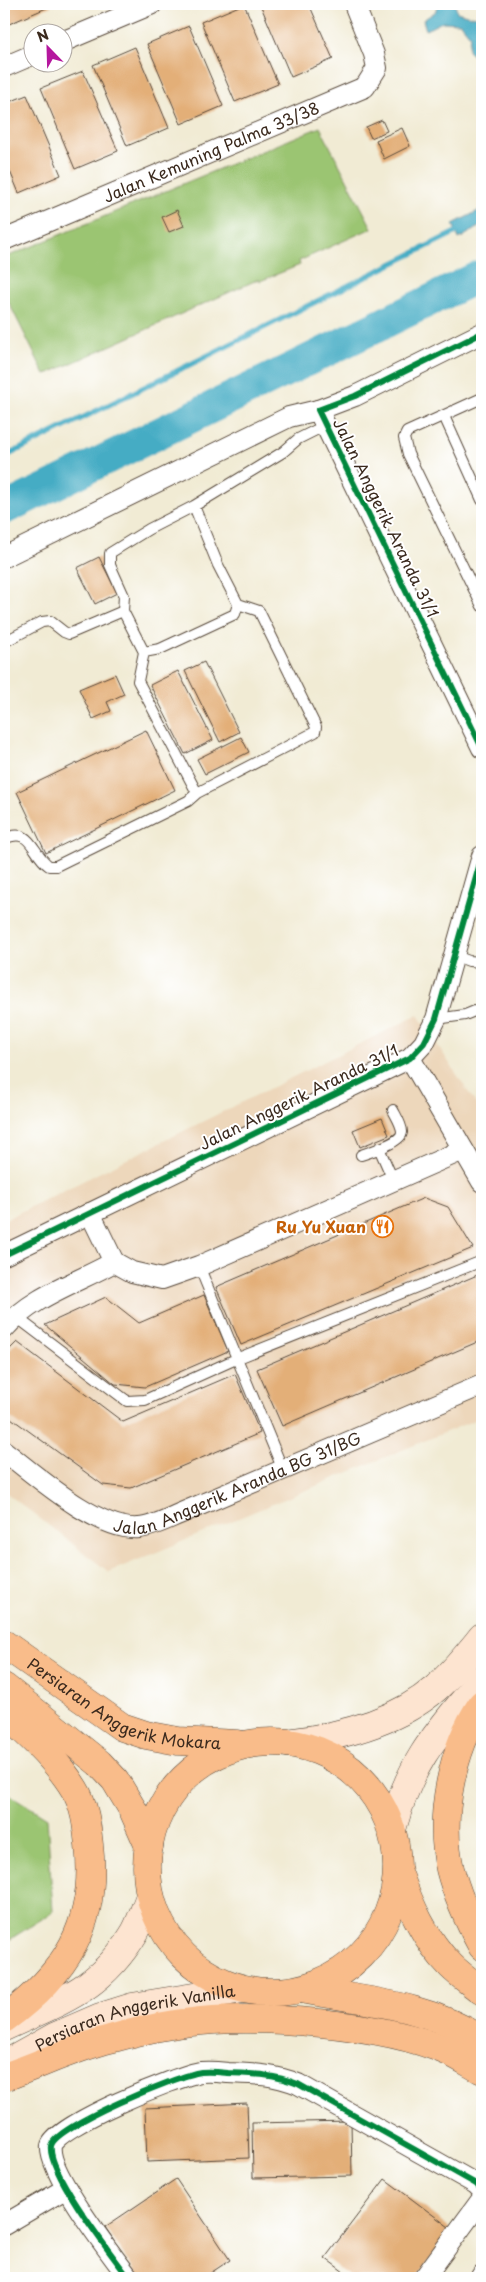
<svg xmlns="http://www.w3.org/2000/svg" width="486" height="2282" viewBox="0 0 486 2282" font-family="'Playpen Sans',sans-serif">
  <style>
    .built { fill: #edd7bb }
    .green { fill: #9bc572; stroke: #6b7848 }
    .water { fill: #45acc4; stroke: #406b71 }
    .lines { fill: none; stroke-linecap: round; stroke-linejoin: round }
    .stream { stroke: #45acc4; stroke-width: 5.5 }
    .river { stroke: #45acc4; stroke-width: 32 }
    .building { fill: #e3af78 }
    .service-casing { stroke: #564739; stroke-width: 12 }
    .minor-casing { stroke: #564739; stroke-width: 22 }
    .secondary-casing { stroke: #564739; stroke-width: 29 }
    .primary-casing { stroke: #564739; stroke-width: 29 }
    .service { stroke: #fff; stroke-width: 10 }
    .minor { stroke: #fff; stroke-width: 20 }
    .secondary { stroke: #fde4d0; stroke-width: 28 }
    .primary { stroke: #f9bc8a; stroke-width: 28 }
    .cycleway-casing { stroke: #fff; stroke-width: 9 }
    .cycleway { stroke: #00873e; stroke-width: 6 }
    .labels { text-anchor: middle; stroke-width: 4; stroke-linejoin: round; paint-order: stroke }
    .street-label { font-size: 16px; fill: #3b2a1e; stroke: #fff }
    .food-label { font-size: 16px; font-weight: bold; fill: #c56008; stroke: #fff; text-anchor: end }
  </style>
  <rect width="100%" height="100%" fill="#fff"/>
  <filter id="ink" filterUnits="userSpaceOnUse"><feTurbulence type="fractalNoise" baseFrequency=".02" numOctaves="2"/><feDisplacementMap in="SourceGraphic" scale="10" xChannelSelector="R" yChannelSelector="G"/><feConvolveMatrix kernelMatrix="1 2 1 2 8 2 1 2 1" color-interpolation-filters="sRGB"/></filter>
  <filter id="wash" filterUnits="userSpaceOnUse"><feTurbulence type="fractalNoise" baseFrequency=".0096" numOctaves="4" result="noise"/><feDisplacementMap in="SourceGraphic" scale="20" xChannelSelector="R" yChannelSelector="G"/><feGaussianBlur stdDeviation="1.12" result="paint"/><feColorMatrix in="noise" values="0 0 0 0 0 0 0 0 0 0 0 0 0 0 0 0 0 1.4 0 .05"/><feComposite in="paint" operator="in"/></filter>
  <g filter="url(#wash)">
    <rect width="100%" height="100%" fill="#f1ebd4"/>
    <path class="built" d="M 418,1015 L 482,1113 L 482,1417 L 109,1572 L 4,1491 L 4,1220 Z"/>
    <path class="green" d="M 320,127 L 372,228 L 299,261 L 300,265 L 260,281 L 259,279 L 45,375 L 4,293 L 4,258 Z
      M 4,1791 L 47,1818 L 53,1912 L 4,1943 Z"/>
    <path class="water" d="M 438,4 L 455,4 L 457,12 L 470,16 L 482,15 L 482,81 L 476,71 L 476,58 L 468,51 L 470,35 L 460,23 L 442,22 L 426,30 L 423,20 L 435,12 Z
      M 482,209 L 482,225 L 459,239 L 453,224 Z"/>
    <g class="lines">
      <path class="stream" d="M 4,457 L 456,232"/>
      <path class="river" d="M 4,509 L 482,275"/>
    </g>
    <g id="blocks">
      <path class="building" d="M 4,4 L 50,4 L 51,6 L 9,24 L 4,13 Z
        M 244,4 L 278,84 L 235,102 L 201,22 Z
        M 260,4 L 309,4 L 333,59 L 291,77 Z
        M 189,26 L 223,106 L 181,124 L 147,44 Z
        M 135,47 L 169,128 L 127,146 L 93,65 Z
        M 83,71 L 118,151 L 75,169 L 41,88 Z
        M 27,95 L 61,175 L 19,193 L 4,157 L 4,104 Z
        M 382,120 L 387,131 L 371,138 L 366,127 Z
        M 402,128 L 410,146 L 384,159 L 376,140 Z
        M 177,210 L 184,226 L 169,232 L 162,217 Z
        M 99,557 L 117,593 L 95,604 L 77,568 Z
        M 204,662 L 239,732 L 220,742 L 185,671 Z
        M 178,671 L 213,740 L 185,754 L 150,685 Z
        M 115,674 L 124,694 L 107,702 L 111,711 L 93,719 L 79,689 Z
        M 146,730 L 175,790 L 46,853 L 17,792 Z
        M 241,737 L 249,752 L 205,774 L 197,759 Z
        M 382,1118 L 389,1135 L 360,1147 L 353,1130 Z
        M 424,1198 L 448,1207 L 473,1248 L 241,1345 L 216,1287 Z
        M 482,1273 L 482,1340 L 282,1426 L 257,1369 Z
        M 204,1295 L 228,1351 L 145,1387 L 115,1384 L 45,1325 L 106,1297 L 139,1323 Z
        M 17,1342 L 123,1422 L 235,1374 L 260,1433 L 131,1488 L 103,1485 L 4,1413 L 4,1355 Z
        M 247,2103 L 249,2158 L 147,2162 L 145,2108 Z
        M 351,2121 L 352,2176 L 253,2178 L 252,2123 Z
        M 176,2179 L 230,2260 L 203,2278 L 139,2278 L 105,2227 Z
        M 385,2179 L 453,2230 L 416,2278 L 352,2278 L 325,2258 Z"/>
    </g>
  </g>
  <g filter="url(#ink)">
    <use href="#blocks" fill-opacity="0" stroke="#564739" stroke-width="1"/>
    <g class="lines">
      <defs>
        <path id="service" d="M 482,398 L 407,432 L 404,438 L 408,454 L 482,606
          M 444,416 L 482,500
          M 238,604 L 259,611 L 316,727 L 315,732 L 197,793 L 138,681 L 144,652 L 123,611 L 124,596 L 110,565 L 110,553 L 149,529 L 194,506 L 283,452 L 298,439 L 324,426
          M 4,642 L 42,622 L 50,621 L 64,632 L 69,634 L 123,611
          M 144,652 L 160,649 L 235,614 L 238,604 L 218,565 L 194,506
          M 4,839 C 32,826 31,853 49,866 L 56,866 L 188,801 L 197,793
          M 453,955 L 469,961 L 482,962
          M 436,1019 L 465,1015 L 482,1008
          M 379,1148 L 394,1182
          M 361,1155 C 370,1152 402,1142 402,1132 C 402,1125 396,1116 393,1110
          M 199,1266 L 283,1470
          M 15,1316 L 127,1401 L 145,1400 L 236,1359 L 482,1261"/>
        <g id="minor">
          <path d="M 62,42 L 152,4"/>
          <path d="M 4,67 L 32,55"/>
          <path id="s1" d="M 4,240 L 365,87 L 377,68 L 374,54 L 354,4"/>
          <path d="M 482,333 L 355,396 L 318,410 L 482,748"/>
          <path d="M 4,557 L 289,417 L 318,410"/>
          <path d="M 410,1058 L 482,1182"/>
          <path d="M 90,1213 L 114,1262"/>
          <path d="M 4,1255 L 410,1058 L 424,1043 L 436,1019 L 482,856"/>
          <path d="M 4,1329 C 32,1296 77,1283 114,1262 L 132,1272 L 162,1279 L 199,1266 L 463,1150"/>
          <path id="s2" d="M 4,1451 C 35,1475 99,1532 139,1528 C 152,1527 167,1519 179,1514 L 482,1385"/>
          <path d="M 4,2225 L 65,2189"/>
          <path d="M 129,2278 C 112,2255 47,2172 51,2146 C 54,2126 179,2075 201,2072 C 210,2071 219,2072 228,2073 C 255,2074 272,2074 298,2084 L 476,2184 L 482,2190"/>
          <path d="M 424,2278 L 482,2199"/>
          <path d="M 480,2278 L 482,2275"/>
        </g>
        <g id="secondary">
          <path d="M 287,1743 C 338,1737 396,1723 436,1688 C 453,1673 468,1654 482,1637"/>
          <path d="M 393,1826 C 411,1759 439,1731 482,1679"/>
          <path d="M 4,2027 C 62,2000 100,1990 135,1932 C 141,1921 145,1908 150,1896"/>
          <path id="s3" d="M 4,2065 L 56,2036 L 100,2017 L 132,2007 L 243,1989"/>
        </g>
        <g id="primary">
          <path id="s4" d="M 4,1644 L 122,1727 L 146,1735 L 178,1741 L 237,1744"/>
          <path d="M 4,1687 L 99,1763 L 115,1780 L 133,1810 L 149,1846"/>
          <path d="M 482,1704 C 452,1748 438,1816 450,1869 C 457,1896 469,1922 482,1946"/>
          <path d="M 4,1712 C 30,1736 57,1760 75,1790 C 85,1806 87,1827 89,1845 C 98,1924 66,1974 4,2019"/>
          <circle cx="272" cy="1867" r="125"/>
          <path d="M 398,1872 C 410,1906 425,1940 451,1966 C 461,1976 472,1983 482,1991"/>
          <path d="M 301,1989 C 364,2001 427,2004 482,2040"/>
          <path d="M 4,2077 C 39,2065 74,2048 110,2039 C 135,2032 159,2026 184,2023 C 254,2013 385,2023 449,2052 C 460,2057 471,2064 482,2070"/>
        </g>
      </defs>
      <use href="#service" class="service-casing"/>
      <use href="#minor" class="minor-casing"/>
      <use href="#secondary" class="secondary-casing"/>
      <use href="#primary" class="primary-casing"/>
      <use href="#service" class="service"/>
      <use href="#minor" class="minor"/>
      <use href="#secondary" class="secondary"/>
      <use href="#primary" class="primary"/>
      <defs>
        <path id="cycleway" d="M 482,333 L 355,396 L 318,410 L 482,748
          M 4,1255 L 410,1058 L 424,1043 L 436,1019 L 482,856
          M 129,2278 C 112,2255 47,2172 51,2146 C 54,2126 179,2075 201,2072 C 210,2071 219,2072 228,2073 C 255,2074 272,2074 298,2084 L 476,2184 L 482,2190"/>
      </defs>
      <use href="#cycleway" class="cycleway-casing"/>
      <use href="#cycleway" class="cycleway"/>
    </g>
  </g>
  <defs>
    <symbol id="restaurant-ring" viewBox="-11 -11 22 22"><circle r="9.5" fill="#fff" stroke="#e8710a" stroke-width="1.5"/><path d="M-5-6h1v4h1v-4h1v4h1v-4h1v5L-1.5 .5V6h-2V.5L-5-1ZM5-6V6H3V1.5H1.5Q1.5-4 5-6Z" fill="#e8710a"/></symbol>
  </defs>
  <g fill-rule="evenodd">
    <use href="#restaurant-ring" x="370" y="1214" width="25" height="25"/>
  </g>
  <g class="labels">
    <g class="street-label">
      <text dy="6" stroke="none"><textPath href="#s1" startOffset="225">Jalan Kemuning Palma 33/38</textPath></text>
      <text transform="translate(386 518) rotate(64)" y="6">Jalan Anggerik Aranda 31/1</text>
      <text transform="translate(299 1097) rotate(-26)" y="6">Jalan Anggerik Aranda 31/1</text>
      <text dy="6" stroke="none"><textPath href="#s2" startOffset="265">Jalan Anggerik Aranda BG 31/BG</textPath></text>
      <text dy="6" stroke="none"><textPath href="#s4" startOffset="138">Persiaran Anggerik Mokara</textPath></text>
      <text dy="6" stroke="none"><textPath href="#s3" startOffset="141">Persiaran Anggerik Vanilla</textPath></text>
    </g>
    <g class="food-label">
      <text x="366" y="1233">Ru Yu Xuan</text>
    </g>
  </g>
  <rect width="486" height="2282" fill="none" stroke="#fff" stroke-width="20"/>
  <g transform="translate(48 48) rotate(337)"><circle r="24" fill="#ffffff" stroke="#b1aaa5"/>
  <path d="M0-4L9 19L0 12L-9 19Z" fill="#b5179e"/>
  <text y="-8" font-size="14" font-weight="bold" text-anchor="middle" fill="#3b2a1e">N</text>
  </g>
</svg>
